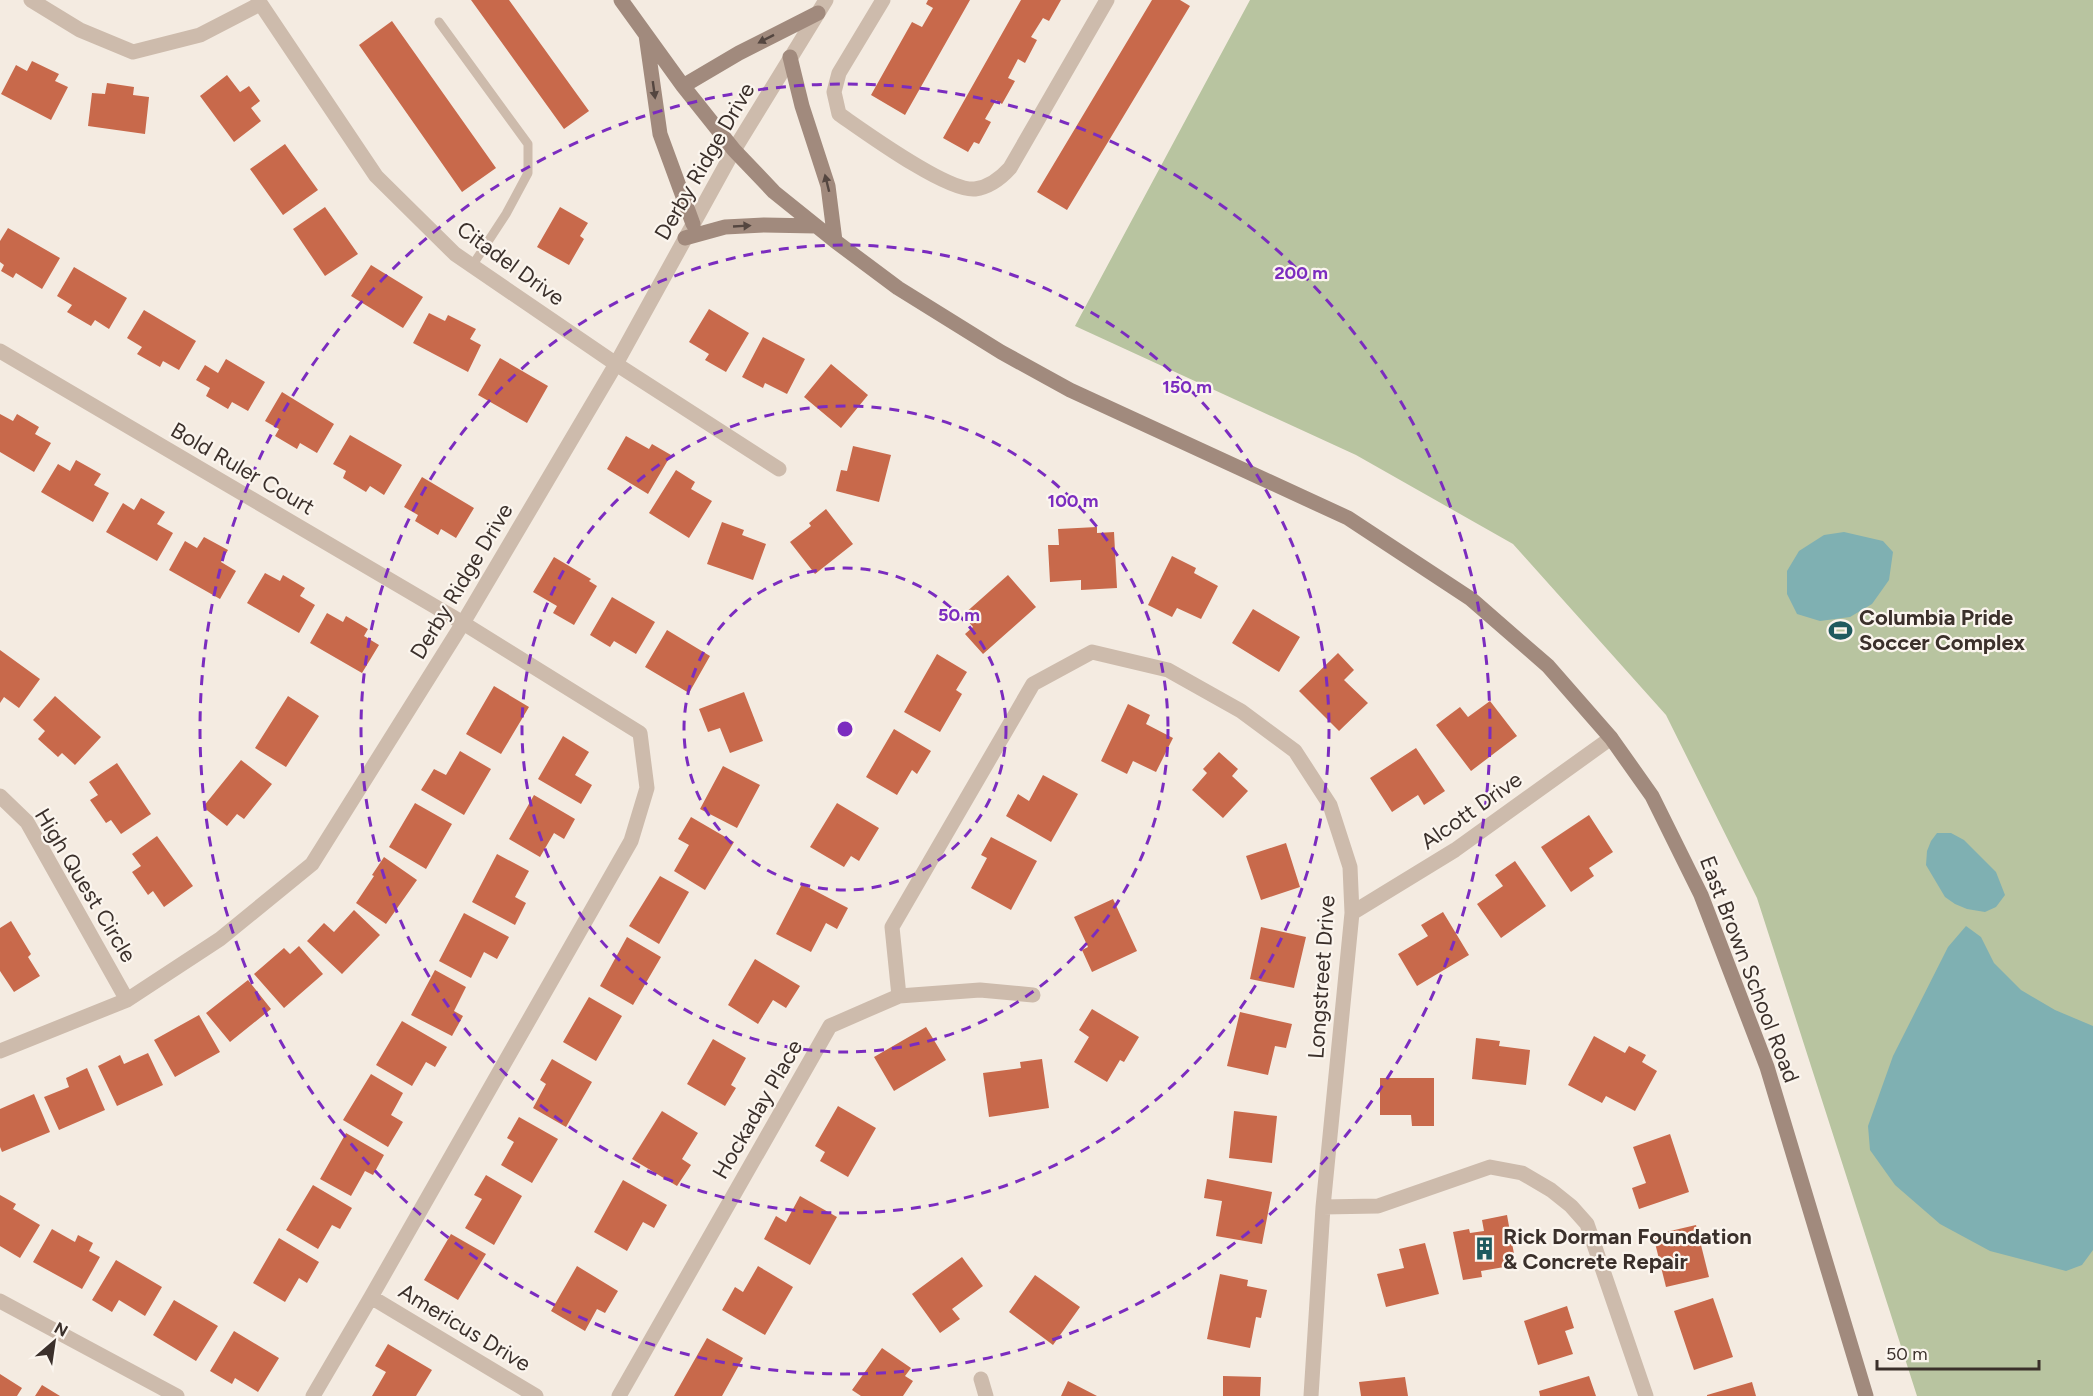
<svg xmlns="http://www.w3.org/2000/svg" width="2093" height="1396" viewBox="0 0 2093 1396" font-family="Figtree,sans-serif">
  <style>
    .green { fill: #b8c4a0 }
    .water { fill: #7fb0b2 }
    .building { fill: #c8694b }
    .lines { fill: none; stroke-linecap: round; stroke-linejoin: round }
    .service { stroke: #cdbbac; stroke-width: 9 }
    .minor { stroke: #cdbbac; stroke-width: 15 }
    .tertiary { stroke: #cdbbac; stroke-width: 15 }
    .secondary { stroke: #a18a7d; stroke-width: 15 }
    .oneway { fill: #544640 }
    .ring { fill: none; stroke: #7b2cbf; stroke-width: 3; stroke-dasharray: 10 8 }
    .labels { text-anchor: middle; stroke-width: 4.5; stroke-linejoin: round; paint-order: stroke }
    .street-label { font-size: 22px; fill: #3b302b; stroke: #fbf5ee }
    .poi-label { font-size: 22px; font-weight: bold; fill: #3b302b; stroke: #fbf5ee; text-anchor: start }
    .centre { fill: #7b2cbf; stroke: #fbf5ee; stroke-width: 3 }
    .ring-label { font-size: 18px; text-anchor: middle; font-weight: bold; fill: #7b2cbf; stroke: #fbf5ee; stroke-width: 4.5; stroke-linejoin: round; paint-order: stroke }
  </style>
  <rect width="100%" height="100%" fill="#f4ebe1"/>
  <path class="green" d="M 1250,0 L 2093,0 L 2093,1396 L 1917,1396 L 1757,898 L 1666,715 L 1513,544 L 1356,455 L 1075,326 Z"/>
  <path class="water" d="M 1844,532 L 1883,541 L 1893,552 L 1889,580 L 1872,604 L 1850,617 L 1820,621 L 1797,614 L 1787,594 L 1787,571 L 1799,551 L 1824,535 Z
    M 1937,833 L 1951,833 L 1964,840 L 1996,872 L 2005,895 L 1996,907 L 1985,912 L 1967,909 L 1955,904 L 1945,897 L 1926,865 L 1927,851 L 1931,841 Z
    M 1966,926 L 1981,937 L 1994,963 L 2021,990 L 2055,1010 L 2093,1026 L 2093,1250 L 2082,1265 L 2066,1271 L 1990,1251 L 1940,1224 L 1895,1185 L 1870,1150 L 1868,1126 L 1893,1056 L 1948,947 Z"/>
  <path class="building" d="M 471,0 L 509,0 L 589,111 L 564,129 Z
    M 928,0 L 970,0 L 905,115 L 871,95 L 912,22 L 922,27 L 933,8 L 926,4 Z
    M 1021,0 L 1061,0 L 1049,21 L 1043,18 L 1031,37 L 1037,40 L 1025,63 L 1018,59 L 1008,78 L 1015,81 L 1002,104 L 996,100 L 985,119 L 991,122 L 979,144 L 974,142 L 968,152 L 943,138 Z
    M 1152,0 L 1180,0 L 1190,6 L 1067,210 L 1037,192 Z
    M 392,21 L 496,168 L 462,192 L 359,45 Z
    M 32,61 L 59,74 L 55,81 L 68,87 L 51,120 L 1,94 L 16,65 L 27,71 Z
    M 227,75 L 240,92 L 249,86 L 260,101 L 251,108 L 261,121 L 234,142 L 200,96 Z
    M 107,83 L 134,87 L 133,95 L 149,97 L 145,134 L 88,126 L 92,93 L 105,94 Z
    M 285,144 L 318,190 L 283,215 L 250,169 Z
    M 325,207 L 358,254 L 325,276 L 293,229 Z
    M 560,207 L 588,223 L 580,236 L 584,239 L 569,265 L 537,247 Z
    M 8,228 L 60,258 L 42,289 L 16,273 L 13,278 L 1,271 L 4,265 L 0,262 L 0,241 Z
    M 371,265 L 423,297 L 403,328 L 351,296 Z
    M 74,267 L 127,298 L 109,329 L 95,320 L 91,326 L 67,312 L 72,305 L 57,296 Z
    M 709,309 L 749,333 L 726,372 L 705,360 L 709,354 L 689,342 Z
    M 144,310 L 196,341 L 179,370 L 163,361 L 160,367 L 137,354 L 142,347 L 127,338 Z
    M 429,313 L 445,321 L 448,315 L 476,329 L 470,339 L 481,345 L 468,372 L 413,343 Z
    M 763,337 L 805,359 L 787,394 L 765,383 L 763,388 L 742,377 Z
    M 500,358 L 548,386 L 527,423 L 478,395 Z
    M 226,359 L 265,382 L 248,411 L 232,402 L 228,409 L 206,396 L 210,388 L 196,380 L 205,365 L 218,373 Z
    M 831,364 L 868,395 L 841,428 L 804,397 Z
    M 282,392 L 334,424 L 317,453 L 300,443 L 297,449 L 275,436 L 279,429 L 265,421 Z
    M 0,414 L 13,421 L 17,414 L 39,427 L 35,434 L 51,443 L 34,472 L 0,452 Z
    M 350,435 L 402,465 L 384,495 L 370,486 L 366,492 L 343,478 L 346,471 L 333,464 Z
    M 626,436 L 649,449 L 652,444 L 671,455 L 648,494 L 607,469 Z
    M 853,446 L 891,455 L 879,502 L 836,491 L 841,470 L 847,471 Z
    M 76,460 L 101,474 L 94,485 L 109,493 L 93,522 L 41,492 L 58,464 L 70,471 Z
    M 676,470 L 695,482 L 691,489 L 712,501 L 689,538 L 649,513 Z
    M 422,477 L 474,508 L 456,538 L 441,529 L 438,535 L 415,521 L 418,515 L 404,507 Z
    M 141,498 L 165,512 L 157,524 L 173,533 L 157,561 L 106,532 L 123,503 L 134,510 Z
    M 826,509 L 853,544 L 815,574 L 790,542 L 811,526 L 809,523 Z
    M 722,522 L 744,530 L 742,535 L 766,544 L 753,580 L 707,564 Z
    M 1097,527 L 1097,533 L 1114,532 L 1117,588 L 1081,590 L 1081,580 L 1050,582 L 1048,545 L 1059,545 L 1058,529 Z
    M 204,537 L 228,550 L 221,562 L 236,571 L 220,599 L 169,570 L 185,541 L 197,548 Z
    M 1172,556 L 1196,568 L 1194,573 L 1218,586 L 1201,619 L 1177,608 L 1172,617 L 1148,605 Z
    M 554,557 L 591,579 L 589,581 L 597,586 L 574,625 L 553,613 L 557,606 L 533,592 Z
    M 265,573 L 280,581 L 283,575 L 305,588 L 300,596 L 315,605 L 299,633 L 247,603 Z
    M 1008,575 L 1036,607 L 983,654 L 965,634 L 973,627 L 963,615 Z
    M 612,597 L 655,622 L 636,654 L 614,641 L 610,647 L 590,635 Z
    M 1253,609 L 1300,637 L 1279,672 L 1232,643 Z
    M 327,613 L 343,622 L 346,616 L 368,629 L 364,636 L 379,645 L 362,673 L 310,643 Z
    M 667,630 L 710,656 L 689,693 L 645,667 Z
    M 0,650 L 40,679 L 19,708 L 4,697 L 0,703 Z
    M 1338,653 L 1354,670 L 1344,680 L 1368,703 L 1339,731 L 1299,691 Z
    M 937,654 L 967,672 L 956,690 L 962,694 L 940,732 L 904,712 Z
    M 494,686 L 529,707 L 501,754 L 466,734 Z
    M 744,692 L 763,741 L 730,753 L 720,728 L 708,732 L 699,709 Z
    M 55,696 L 101,737 L 75,765 L 62,753 L 58,757 L 38,739 L 45,731 L 33,720 Z
    M 288,696 L 319,716 L 286,767 L 255,748 Z
    M 1490,701 L 1517,736 L 1471,771 L 1436,725 L 1460,707 L 1468,717 Z
    M 1128,704 L 1150,715 L 1146,724 L 1173,738 L 1156,772 L 1133,761 L 1127,774 L 1101,761 Z
    M 894,729 L 931,751 L 917,774 L 912,770 L 897,795 L 866,777 Z
    M 563,736 L 589,752 L 575,775 L 592,785 L 581,804 L 538,779 Z
    M 1416,748 L 1445,791 L 1424,805 L 1418,795 L 1392,812 L 1370,778 Z
    M 460,751 L 491,769 L 464,815 L 421,790 L 434,769 L 446,775 Z
    M 1219,752 L 1238,769 L 1232,776 L 1248,791 L 1223,818 L 1192,790 L 1207,773 L 1203,769 Z
    M 241,760 L 272,784 L 244,819 L 237,814 L 227,826 L 203,807 Z
    M 117,763 L 151,814 L 121,834 L 111,820 L 106,823 L 90,800 L 98,795 L 89,782 Z
    M 723,766 L 760,785 L 737,828 L 700,809 Z
    M 1043,775 L 1078,794 L 1051,842 L 1006,816 L 1018,794 L 1029,801 Z
    M 534,795 L 575,819 L 564,839 L 554,833 L 540,857 L 509,839 Z
    M 415,803 L 452,824 L 426,869 L 389,847 Z
    M 837,803 L 879,828 L 859,861 L 851,856 L 844,867 L 810,847 Z
    M 1589,815 L 1613,852 L 1589,868 L 1594,876 L 1571,892 L 1541,847 Z
    M 691,817 L 734,842 L 705,890 L 674,871 L 689,845 L 678,839 Z
    M 157,836 L 193,886 L 164,907 L 153,891 L 148,895 L 132,872 L 141,866 L 132,854 Z
    M 991,837 L 1037,861 L 1011,910 L 971,888 L 987,858 L 981,855 Z
    M 1286,843 L 1300,887 L 1261,900 L 1246,856 Z
    M 497,854 L 529,871 L 515,897 L 526,903 L 515,925 L 472,902 Z
    M 384,857 L 417,880 L 386,924 L 356,903 L 374,876 L 372,875 Z
    M 1515,861 L 1546,906 L 1501,938 L 1477,904 L 1503,886 L 1495,875 Z
    M 660,876 L 689,892 L 659,944 L 629,926 Z
    M 802,884 L 848,908 L 837,929 L 826,923 L 811,952 L 776,934 Z
    M 1113,899 L 1137,951 L 1092,972 L 1082,950 L 1088,947 L 1074,917 Z
    M 354,910 L 380,935 L 342,974 L 307,941 L 324,923 L 334,932 Z
    M 1443,912 L 1469,955 L 1417,986 L 1398,954 L 1428,936 L 1421,925 Z
    M 464,913 L 509,937 L 497,959 L 484,952 L 471,978 L 439,961 Z
    M 11,921 L 31,954 L 28,957 L 40,976 L 14,992 L 0,971 L 0,928 Z
    M 1261,927 L 1306,937 L 1294,988 L 1250,979 Z
    M 627,937 L 661,957 L 633,1005 L 600,986 Z
    M 299,946 L 323,974 L 284,1008 L 254,974 L 284,948 L 290,954 Z
    M 755,959 L 800,986 L 786,1008 L 773,1000 L 758,1024 L 728,1005 Z
    M 435,970 L 466,987 L 454,1011 L 463,1016 L 452,1036 L 411,1015 Z
    M 248,980 L 271,1009 L 230,1042 L 206,1013 Z
    M 589,997 L 622,1016 L 596,1061 L 563,1042 Z
    M 1092,1009 L 1139,1037 L 1124,1062 L 1120,1060 L 1107,1082 L 1074,1062 L 1089,1037 L 1079,1030 Z
    M 1240,1012 L 1292,1024 L 1286,1048 L 1275,1046 L 1268,1075 L 1227,1066 Z
    M 199,1015 L 220,1052 L 175,1077 L 154,1040 Z
    M 402,1021 L 447,1047 L 435,1067 L 426,1062 L 412,1086 L 376,1065 Z
    M 926,1027 L 946,1060 L 894,1091 L 874,1057 Z
    M 1594,1036 L 1625,1053 L 1629,1046 L 1646,1055 L 1642,1062 L 1657,1071 L 1635,1111 L 1606,1096 L 1602,1103 L 1568,1085 Z
    M 1476,1038 L 1500,1041 L 1499,1046 L 1530,1050 L 1526,1085 L 1472,1079 Z
    M 713,1039 L 746,1058 L 731,1085 L 736,1088 L 725,1106 L 687,1084 Z
    M 148,1053 L 163,1085 L 117,1106 L 98,1066 L 120,1055 L 124,1064 Z
    M 552,1059 L 592,1082 L 566,1127 L 533,1108 L 546,1084 L 540,1080 Z
    M 1042,1059 L 1049,1108 L 989,1117 L 983,1073 L 1021,1068 L 1020,1062 Z
    M 87,1068 L 105,1110 L 59,1130 L 44,1097 L 69,1087 L 66,1078 Z
    M 371,1074 L 403,1093 L 391,1115 L 403,1122 L 388,1147 L 343,1120 Z
    M 1380,1078 L 1434,1078 L 1434,1126 L 1412,1126 L 1411,1115 L 1380,1115 Z
    M 34,1094 L 50,1132 L 2,1152 L 0,1147 L 0,1109 Z
    M 838,1106 L 876,1128 L 848,1177 L 820,1161 L 825,1152 L 815,1146 Z
    M 662,1111 L 698,1133 L 682,1159 L 691,1165 L 677,1186 L 632,1159 Z
    M 1234,1111 L 1277,1116 L 1272,1163 L 1229,1158 Z
    M 519,1117 L 558,1139 L 532,1183 L 501,1165 L 514,1142 L 507,1138 Z
    M 346,1133 L 384,1155 L 373,1175 L 365,1171 L 351,1196 L 320,1179 Z
    M 1670,1134 L 1689,1192 L 1639,1209 L 1632,1188 L 1646,1183 L 1633,1147 Z
    M 486,1175 L 522,1196 L 494,1245 L 465,1228 L 482,1199 L 474,1195 Z
    M 1207,1179 L 1272,1192 L 1262,1244 L 1216,1236 L 1222,1201 L 1204,1198 Z
    M 623,1180 L 667,1205 L 654,1228 L 643,1222 L 627,1251 L 594,1232 Z
    M 313,1185 L 352,1208 L 340,1229 L 332,1225 L 318,1249 L 286,1230 Z
    M 0,1195 L 16,1204 L 13,1209 L 40,1225 L 20,1258 L 0,1246 Z
    M 800,1196 L 837,1217 L 810,1265 L 764,1239 L 776,1216 L 786,1222 Z
    M 1507,1215 L 1516,1265 L 1481,1271 L 1482,1277 L 1463,1280 L 1453,1232 L 1469,1229 L 1470,1233 L 1484,1231 L 1482,1220 Z
    M 1696,1225 L 1709,1277 L 1666,1287 L 1653,1235 Z
    M 52,1229 L 75,1242 L 78,1235 L 93,1243 L 89,1251 L 100,1257 L 82,1289 L 33,1262 Z
    M 451,1234 L 486,1254 L 458,1300 L 424,1280 Z
    M 279,1238 L 319,1262 L 307,1283 L 299,1278 L 285,1302 L 253,1283 Z
    M 1425,1243 L 1439,1294 L 1386,1307 L 1377,1274 L 1404,1268 L 1399,1249 Z
    M 962,1257 L 983,1286 L 952,1309 L 960,1319 L 940,1333 L 912,1294 Z
    M 116,1260 L 162,1287 L 145,1316 L 119,1300 L 112,1312 L 92,1300 Z
    M 577,1266 L 618,1291 L 605,1313 L 597,1309 L 585,1331 L 551,1311 Z
    M 758,1266 L 793,1287 L 765,1335 L 722,1310 L 735,1287 L 743,1292 Z
    M 1220,1274 L 1248,1280 L 1247,1286 L 1267,1290 L 1261,1318 L 1256,1317 L 1250,1348 L 1207,1339 Z
    M 1035,1275 L 1080,1307 L 1053,1345 L 1009,1312 Z
    M 1713,1298 L 1733,1357 L 1694,1370 L 1674,1311 Z
    M 174,1300 L 218,1326 L 196,1361 L 153,1335 Z
    M 1567,1306 L 1574,1328 L 1565,1331 L 1573,1354 L 1538,1365 L 1524,1321 Z
    M 234,1331 L 279,1358 L 258,1392 L 235,1378 L 232,1384 L 210,1371 Z
    M 707,1338 L 743,1358 L 722,1396 L 674,1396 Z
    M 388,1344 L 432,1370 L 416,1396 L 372,1396 L 386,1372 L 375,1366 Z
    M 882,1348 L 911,1368 L 905,1376 L 913,1381 L 903,1396 L 861,1396 L 852,1390 Z
    M 0,1374 L 22,1388 L 17,1396 L 0,1396 Z
    M 1223,1376 L 1261,1377 L 1260,1396 L 1223,1396 Z
    M 1589,1376 L 1596,1396 L 1540,1396 L 1539,1391 Z
    M 1405,1377 L 1408,1396 L 1361,1396 L 1359,1382 Z
    M 1068,1381 L 1097,1396 L 1061,1396 Z
    M 1752,1382 L 1756,1396 L 1707,1396 L 1707,1395 Z
    M 42,1385 L 60,1396 L 35,1396 Z"/>
  <g class="lines">
    <path class="service" d="M 439,22 L 528,144 L 528,173 L 506,214 L 472,266"/>
    <path class="minor" d="M 31,0 L 80,30 L 133,52 L 200,35 L 260,4
      M 258,0 L 376,176 L 455,254 L 616,364 L 779,469
      M 883,0 L 839,73 L 834,92 L 839,114 C 865,132 947,192 975,189 C 990,187 1001,178 1010,168 L 1107,0
      M 0,351 L 463,623 L 640,733 L 647,788 L 631,841 L 371,1297 L 313,1396
      M 0,796 L 27,822 L 127,1000
      M 1352,913 L 1455,850 L 1611,738
      M 899,996 L 892,927 L 1033,684 L 1092,652 L 1168,670 L 1241,711 L 1295,751 L 1330,805 L 1350,867 L 1352,913 L 1323,1207 L 1311,1396
      M 0,1051 L 127,1000 L 220,939 L 312,864 L 463,623 L 616,364 L 734,150
      M 1323,1207 L 1378,1206 L 1490,1167 L 1522,1173 L 1551,1190 L 1571,1206 L 1587,1224 L 1646,1396
      M 371,1297 L 536,1396
      M 0,1301 L 177,1396
      M 981,1379 L 986,1396
      M 619,1396 L 830,1026 L 899,996 L 980,990 L 1033,995"/>
    <path class="tertiary" d="M 734,150 L 826,0"/>
    <path class="secondary" d="M 621,0 L 683,86 L 734,150 L 757,174 L 774,192 L 835,241 L 898,288 L 1001,352 L 1070,390 L 1348,518 L 1471,599 L 1548,666 L 1611,738 L 1652,796 L 1701,895 L 1767,1067 L 1866,1396
      M 646,35 L 660,134 L 693,224
      M 790,57 L 802,106 L 828,186 L 835,241
      M 683,86 L 739,53 L 818,13
      M 685,238 L 725,227 L 764,225 L 816,226"/>
  </g>
  <defs><path id="oneway-solid" d="M-6-.8H1V-3.2L6.5 0L1 3.2V.8H-6Z" transform="scale(1.5)"/></defs>
  <g class="oneway">
    <use href="#oneway-solid" transform="translate(766 39) rotate(153)"/>
    <use href="#oneway-solid" transform="translate(654 90) rotate(82)"/>
    <use href="#oneway-solid" transform="translate(827 183) rotate(-104)"/>
    <use href="#oneway-solid" transform="translate(742 226) rotate(-3)"/>
  </g>
  <g class="ring">
    <circle cx="845" cy="729" r="161"/>
    <circle cx="845" cy="729" r="323"/>
    <circle cx="845" cy="729" r="484"/>
    <circle cx="845" cy="729" r="645"/>
  </g>
  <defs>
    <symbol id="stadium-bare" viewBox="-9 -9 18 18"><path d="M0-5a6.5 5 0 1 0 0 10a6.5 5 0 1 0 0-10ZM-3.5-1.8h7v3.6h-7Z" fill="#1f5a5e" stroke="#fbf5ee" stroke-width="2.5" paint-order="stroke"/></symbol>
    <symbol id="building-bare" viewBox="-9 -9 18 18"><path d="M-4-6H4V6H1V3H-1V6H-4ZM-2.5-4.3h1.7v1.8h-1.7ZM.8-4.3h1.7v1.8H.8ZM-2.5-1h1.7V.8h-1.7ZM.8-1h1.7V.8H.8Z" fill="#1f5a5e" stroke="#fbf5ee" stroke-width="2.5" paint-order="stroke"/></symbol>
  </defs>
  <g fill-rule="evenodd">
    <use href="#stadium-bare" x="1824" y="614" width="33" height="33"/>
    <use href="#building-bare" x="1468" y="1232" width="33" height="33"/>
  </g>
  <g class="labels">
    <g class="street-label">
      <text transform="translate(704 161) rotate(-60)" y="8">Derby Ridge Drive</text>
      <text transform="translate(511 263) rotate(36)" y="8">Citadel Drive</text>
      <text transform="translate(243 468) rotate(30)" y="8">Bold Ruler Court</text>
      <text transform="translate(461 581) rotate(-59)" y="8">Derby Ridge Drive</text>
      <text transform="translate(1471 810) rotate(-35)" y="8">Alcott Drive</text>
      <text transform="translate(86 885) rotate(59)" y="8">High Quest Circle</text>
      <text transform="translate(1750 969) rotate(69)" y="8">East Brown School Road</text>
      <text transform="translate(1321 977) rotate(-86)" y="8">Longstreet Drive</text>
      <text transform="translate(757 1109) rotate(-60)" y="8">Hockaday Place</text>
      <text transform="translate(465 1327) rotate(31)" y="8">Americus Drive</text>
    </g>
    <g class="poi-label">
      <text x="1859" y="625">Columbia Pride<tspan x="1859" dy="25">Soccer Complex</tspan></text>
      <text x="1503" y="1244">Rick Dorman Foundation<tspan x="1503" dy="25">&amp; Concrete Repair</tspan></text>
    </g>
  </g>
  <circle cx="845" cy="729" r="9" class="centre"/>
  <g class="ring-label">
    <text x="1301" y="279">200 m</text>
    <text x="1187" y="393">150 m</text>
    <text x="1073" y="507">100 m</text>
    <text x="959" y="621">50 m</text>
  </g>
  <g transform="translate(54 1342) rotate(29)" stroke="#fbf5ee" stroke-width="4.5" paint-order="stroke">
  <path d="M0-4.5L10 22L0 15L-10 22Z" fill="#3b302b"/>
  <text y="-9" font-size="16" font-weight="bold" text-anchor="middle" fill="#3b302b">N</text>
  </g>
  <path d="M1877 1360v9h162v-9" fill="none" stroke="#3b302b" stroke-width="3"/>
  <text x="1886" y="1360" font-size="18" fill="#3b302b" stroke="#fbf5ee" stroke-width="4.5" paint-order="stroke">50 m</text>
</svg>
